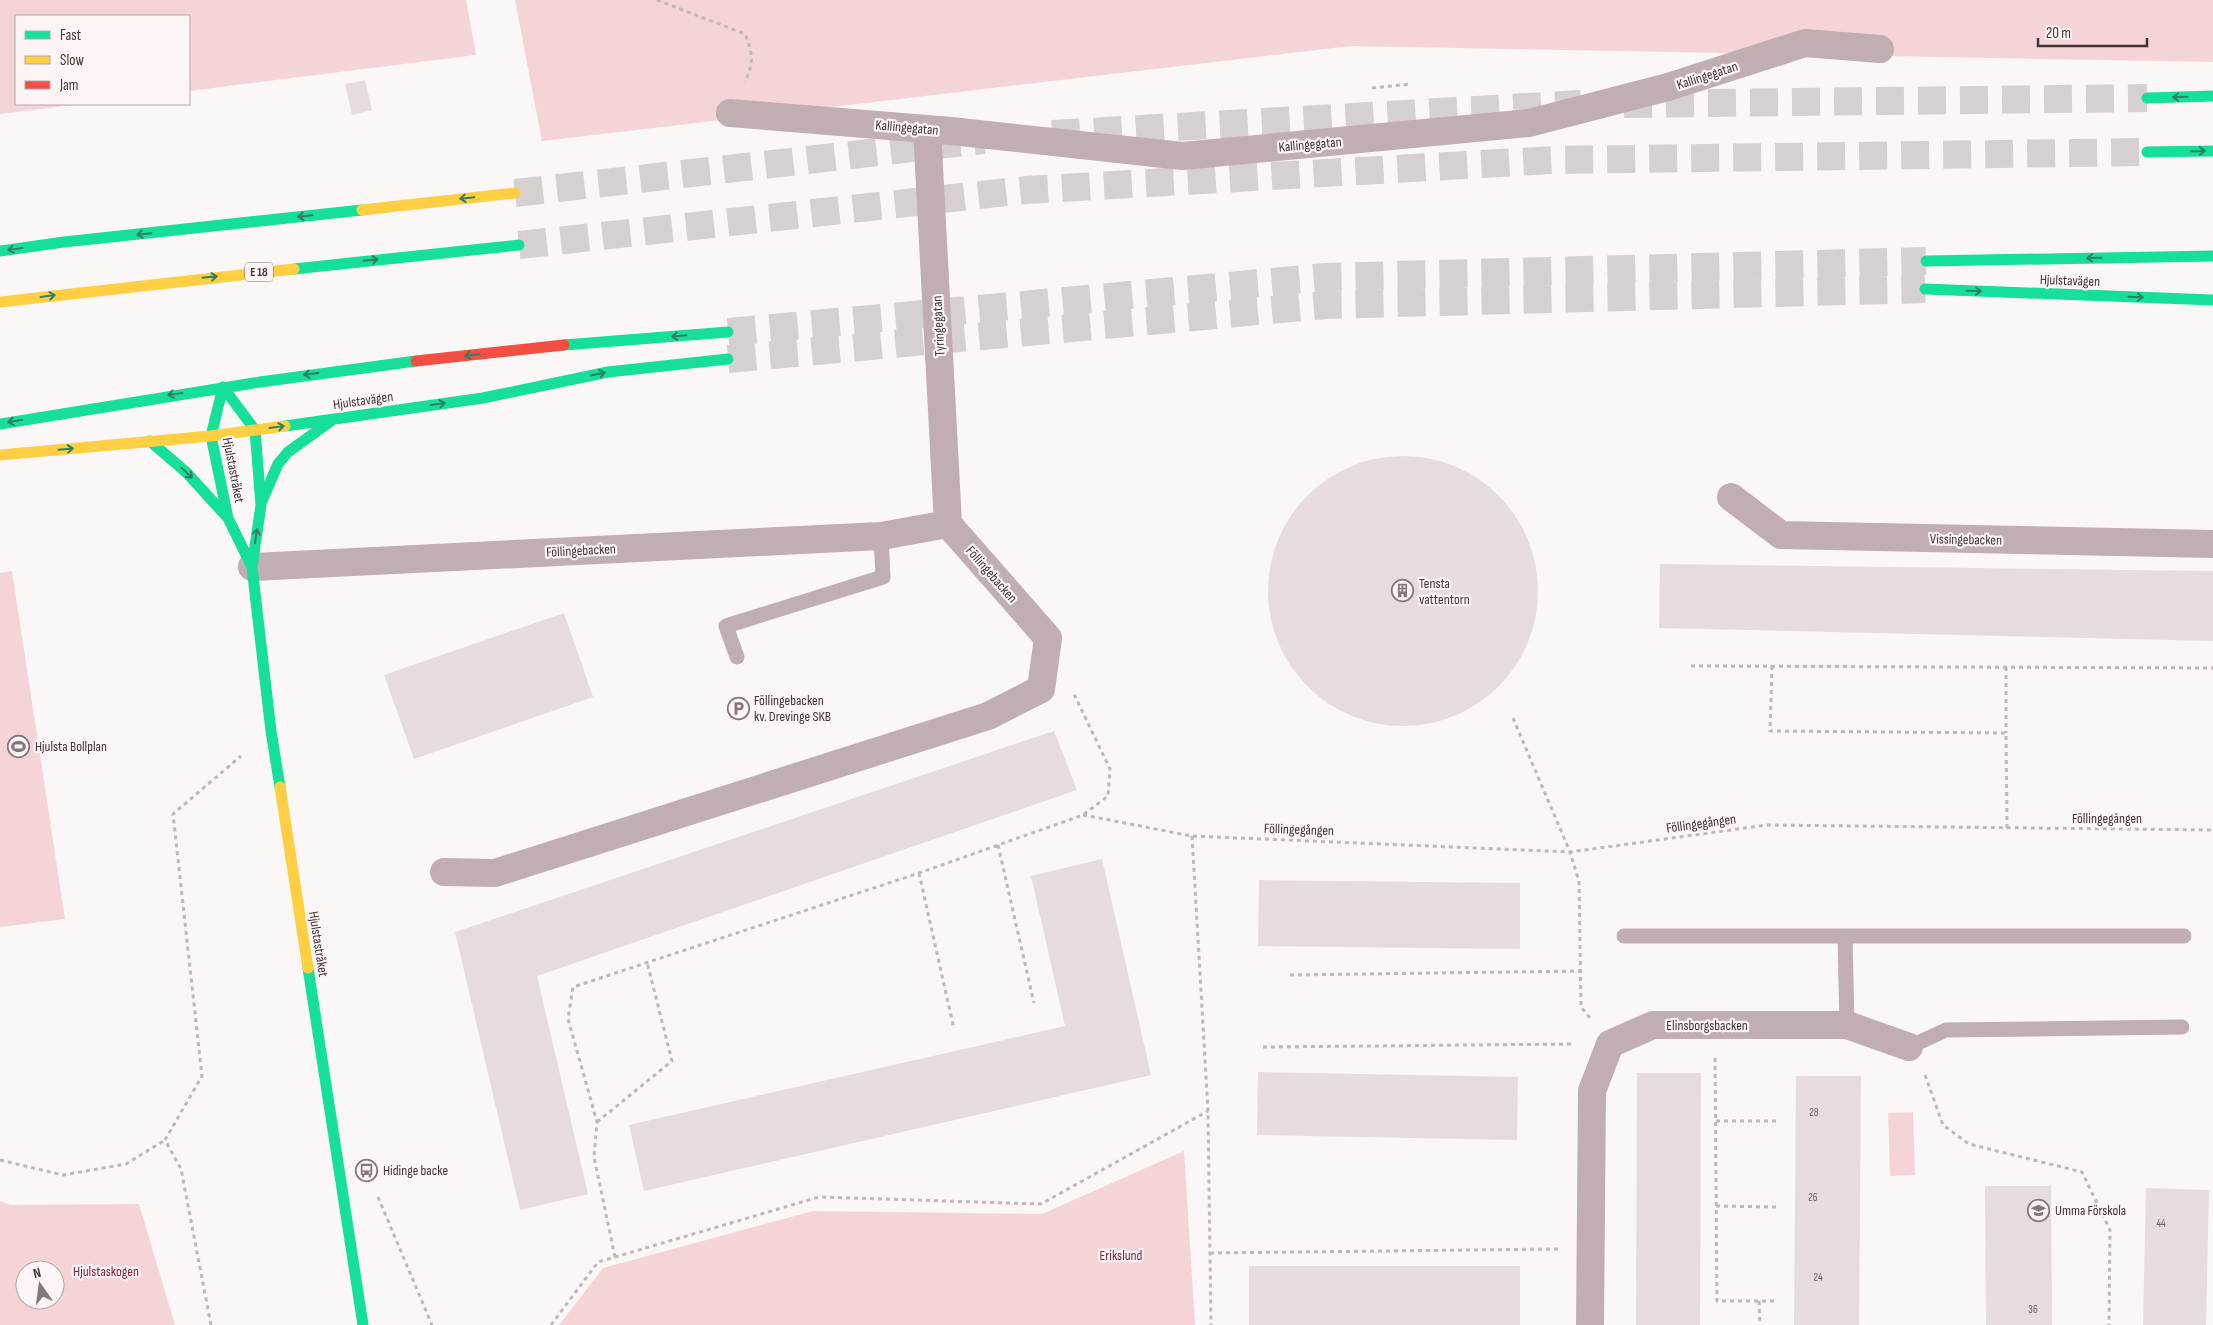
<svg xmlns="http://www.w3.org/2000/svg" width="2213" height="1325" viewBox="0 0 2213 1325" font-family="'Sofia Sans Condensed',sans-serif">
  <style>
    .green { fill: #f5d4d8; fill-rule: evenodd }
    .building { fill: #e6dcdc }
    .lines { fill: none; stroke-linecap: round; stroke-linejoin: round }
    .secondary-tunnel { stroke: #d6d0d0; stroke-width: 28; stroke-dasharray: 28 14; stroke-linecap: butt }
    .highway-tunnel { stroke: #d6d0d0; stroke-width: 28; stroke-dasharray: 28 14; stroke-linecap: butt }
    .path { stroke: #c3b6b7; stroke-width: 3; stroke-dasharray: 4 4; stroke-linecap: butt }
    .lane { stroke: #c0aeb0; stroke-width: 15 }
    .street { stroke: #c0aeb0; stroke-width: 28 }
    .fast { stroke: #16e098; stroke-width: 11 }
    .slow { stroke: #ffcf43; stroke-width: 11 }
    .jam { stroke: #f24e42; stroke-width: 11 }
    .oneway { stroke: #2e8061 }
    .labels { text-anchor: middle; stroke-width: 4.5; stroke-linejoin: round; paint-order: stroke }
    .number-label { font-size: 11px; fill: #6e6062 }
    .shield { fill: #fdf5f5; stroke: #7a6c6e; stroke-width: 1 }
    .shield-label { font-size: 12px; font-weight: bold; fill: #423234 }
    .street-label { font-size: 14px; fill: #423234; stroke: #fdf5f5 }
    .poi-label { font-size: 14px; fill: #423234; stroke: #fdf5f5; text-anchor: start }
    .park-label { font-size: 14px; fill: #841e39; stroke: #fdf5f5 }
  </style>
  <rect width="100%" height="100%" fill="#fbf7f7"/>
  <path class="green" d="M 0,0 L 466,0 L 476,55 L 189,91 L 189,16 L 16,16 L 16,104 L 81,104 L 0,114 Z
    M 515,0 L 2213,0 L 2213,62 L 1350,46 L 542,141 Z
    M 12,571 L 65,919 L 0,927 L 0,573 Z
    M 1913,1112 L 1915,1175 L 1890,1176 L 1888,1113 Z
    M 1184,1151 L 1195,1325 L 559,1325 L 603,1268 L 813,1211 L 1042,1214 Z
    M 0,1201 L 10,1205 L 139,1204 L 175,1325 L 0,1325 ZM 25,1270 L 55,1270 L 55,1300 L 25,1300 Z"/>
  <path class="building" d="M 365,80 L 372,110 L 352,115 L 345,84 Z
    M1268 591a135 135 0 1 1 270 0a135 135 0 1 1-270 0Z
    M 1660,564 L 2213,571 L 2213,641 L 1659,628 Z
    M 564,613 L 593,697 L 414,759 L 384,675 Z
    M 1054,731 L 1077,790 L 537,976 L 588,1194 L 520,1210 L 455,932 Z
    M 1102,859 L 1151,1075 L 644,1191 L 629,1125 L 1065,1026 L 1031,876 Z
    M 1259,880 L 1520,883 L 1520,949 L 1258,946 Z
    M 1258,1072 L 1518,1077 L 1517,1140 L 1257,1135 Z
    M 1637,1073 L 1701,1073 L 1700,1325 L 1636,1325 Z
    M 1796,1076 L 1861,1076 L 1859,1325 L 1794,1325 Z
    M 1985,1186 L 2051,1186 L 2052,1325 L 1986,1325 Z
    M 2146,1188 L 2209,1190 L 2206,1325 L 2143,1325 Z
    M 1249,1266 L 1520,1266 L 1520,1325 L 1249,1325 Z"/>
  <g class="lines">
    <path class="secondary-tunnel" d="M 728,332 L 1326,277 L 1926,261
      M 728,359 L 1326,305 L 1925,289"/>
    <path class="highway-tunnel" d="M 1624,104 L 2147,98
      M 1052,134 L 1581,104
      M 515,193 L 984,140
      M 519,245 L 1026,190 L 1553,160 L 2147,152"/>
    <path class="path" d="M 657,0 L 745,34 C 753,54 754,62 745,82
      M 1372,88 L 1410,84
      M 1691,666 L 2213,668
      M 1772,666 L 1770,731 L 2006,733 L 2007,828
      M 2006,667 L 2006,733
      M 1513,718 L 1570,852 L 1579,881 L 1581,1007 L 1590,1018
      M 1083,815 L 1192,836 L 1570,852 L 1767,825 L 2213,830
      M 1192,836 L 1208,1111 L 1211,1325
      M 998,845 L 1034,1003
      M 919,873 L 954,1029
      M 1290,975 L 1580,971
      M 1263,1047 L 1575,1044
      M 1715,1058 L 1717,1301 L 1778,1301
      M 1925,1075 L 1943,1125 L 1969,1144 L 2082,1172 L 2110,1230 L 2109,1325
      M 1716,1121 L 1780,1121
      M 597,1122 L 672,1061 L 647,962
      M 0,1160 L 63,1175 L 126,1164 L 165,1140
      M 378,1197 L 432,1325
      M 1716,1206 L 1777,1207
      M 1210,1253 L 1558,1249
      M 615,1257 L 594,1157 L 597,1122 L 568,1019 L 573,987 L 919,873 L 1083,815 L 1108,796 L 1110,769 L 1074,694
      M 1759,1301 L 1760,1325
      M 211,1325 L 181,1169 L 165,1140 L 202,1076 L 173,814 L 241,756
      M 551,1325 L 598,1262 L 819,1197 L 1041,1204 L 1208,1111"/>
    <path class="lane" d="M 737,657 L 726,626 L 883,577 L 881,536
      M 1624,936 L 2184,936
      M 1845,936 L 1847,1025
      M 1909,1047 L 1946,1030 L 2182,1027"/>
    <path class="street" d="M 730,113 L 951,131 L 1182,156 L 1529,123 L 1668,87 L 1805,43 L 1880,49
      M 927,129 L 948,524
      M 1731,497 L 1781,535 L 2213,544
      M 252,567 L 881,536 L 948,524 L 1048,638 L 1041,689 L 988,716 L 495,873 L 444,872
      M 1590,1325 L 1592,1091 L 1610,1044 L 1653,1025 L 1847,1025 L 1909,1047"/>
    <path class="fast" d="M 2147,98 L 2213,96
      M 2147,152 L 2213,151
      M 0,251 L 64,242 L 362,210
      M 1926,261 L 2213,256
      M 294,269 L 519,245
      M 1925,289 L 2213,300
      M 564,345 L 728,332
      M 223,387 L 255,430 L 261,505 L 252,567 L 271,731 L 280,787
      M 223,387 L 211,436 L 228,518 L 252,567
      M 0,424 L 260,382 L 416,361
      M 285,426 L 483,398 L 608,372 L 728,359
      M 150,441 L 187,473 L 227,517
      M 262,501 L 278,464 L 288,452 L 331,421
      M 308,968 L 363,1325"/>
    <path class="slow" d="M 362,210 L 515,193
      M 0,302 L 294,269
      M 0,455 L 211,436 L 285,426
      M 280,787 L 308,968"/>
    <path class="jam" d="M 416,361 L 564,345"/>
  </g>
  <defs><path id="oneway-shaft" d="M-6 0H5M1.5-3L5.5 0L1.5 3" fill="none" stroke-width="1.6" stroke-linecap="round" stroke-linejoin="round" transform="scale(1.25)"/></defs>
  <g class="oneway">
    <use href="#oneway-shaft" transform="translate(2180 97) rotate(179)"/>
    <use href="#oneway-shaft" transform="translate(2198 151) rotate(-1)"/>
    <use href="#oneway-shaft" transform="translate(467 198) rotate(174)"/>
    <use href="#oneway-shaft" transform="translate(305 216) rotate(174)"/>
    <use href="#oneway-shaft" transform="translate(144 234) rotate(174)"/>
    <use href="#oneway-shaft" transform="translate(15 249) rotate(172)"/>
    <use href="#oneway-shaft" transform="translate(2094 258) rotate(179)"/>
    <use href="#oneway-shaft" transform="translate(371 260) rotate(-6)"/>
    <use href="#oneway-shaft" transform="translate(210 277) rotate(-6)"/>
    <use href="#oneway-shaft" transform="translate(1974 291) rotate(2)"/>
    <use href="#oneway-shaft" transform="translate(48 296) rotate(-8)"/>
    <use href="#oneway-shaft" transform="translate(2136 297) rotate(2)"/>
    <use href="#oneway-shaft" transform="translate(679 336) rotate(175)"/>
    <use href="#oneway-shaft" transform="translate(472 355) rotate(173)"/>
    <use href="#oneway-shaft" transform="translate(311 374) rotate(173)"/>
    <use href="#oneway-shaft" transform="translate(598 374) rotate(-12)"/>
    <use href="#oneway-shaft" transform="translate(175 394) rotate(172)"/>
    <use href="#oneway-shaft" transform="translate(438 404) rotate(-8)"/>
    <use href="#oneway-shaft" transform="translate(15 421) rotate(170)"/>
    <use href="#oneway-shaft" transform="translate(277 427) rotate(-8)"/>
    <use href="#oneway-shaft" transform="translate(66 449) rotate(-5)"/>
    <use href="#oneway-shaft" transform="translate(187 473) rotate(44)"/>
    <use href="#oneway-shaft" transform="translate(256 536) rotate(-82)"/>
  </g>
  <defs>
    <symbol id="building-ring" viewBox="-11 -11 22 22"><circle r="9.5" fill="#fdf5f5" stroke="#837778" stroke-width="1.5"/><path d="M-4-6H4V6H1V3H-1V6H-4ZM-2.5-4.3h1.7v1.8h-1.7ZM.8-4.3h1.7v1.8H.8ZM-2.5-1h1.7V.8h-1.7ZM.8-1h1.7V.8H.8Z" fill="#837778"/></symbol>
    <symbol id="parking-ring" viewBox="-11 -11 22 22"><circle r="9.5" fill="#fdf5f5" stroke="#837778" stroke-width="1.5"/><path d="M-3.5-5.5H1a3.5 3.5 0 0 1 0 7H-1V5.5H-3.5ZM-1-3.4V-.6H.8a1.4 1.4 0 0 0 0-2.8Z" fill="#837778"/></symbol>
    <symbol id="stadium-ring" viewBox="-11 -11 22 22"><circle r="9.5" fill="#fdf5f5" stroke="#837778" stroke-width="1.5"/><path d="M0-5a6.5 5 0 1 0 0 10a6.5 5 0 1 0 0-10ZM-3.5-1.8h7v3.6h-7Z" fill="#837778"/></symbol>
    <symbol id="bus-ring" viewBox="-11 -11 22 22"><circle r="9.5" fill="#fdf5f5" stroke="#837778" stroke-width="1.5"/><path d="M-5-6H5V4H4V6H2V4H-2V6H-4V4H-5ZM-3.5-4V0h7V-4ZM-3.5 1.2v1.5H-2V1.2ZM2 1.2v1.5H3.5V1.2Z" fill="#837778"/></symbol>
    <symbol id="school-ring" viewBox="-11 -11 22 22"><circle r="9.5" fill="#fdf5f5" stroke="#837778" stroke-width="1.5"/><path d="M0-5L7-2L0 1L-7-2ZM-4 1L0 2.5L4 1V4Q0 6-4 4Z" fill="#837778"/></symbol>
  </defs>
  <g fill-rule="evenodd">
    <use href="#building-ring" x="1390" y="578" width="25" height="25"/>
    <use href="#parking-ring" x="726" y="696" width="25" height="25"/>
    <use href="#stadium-ring" x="6" y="734" width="25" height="25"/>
    <use href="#bus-ring" x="354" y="1158" width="25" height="25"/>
    <use href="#school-ring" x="2026" y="1198" width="25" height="25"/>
  </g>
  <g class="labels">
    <g class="number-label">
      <text x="1814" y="1116">28</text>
      <text x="1813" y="1201">26</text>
      <text x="2161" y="1227">44</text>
      <text x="1818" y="1281">24</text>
      <text x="2033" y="1313">36</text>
    </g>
    <rect class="shield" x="245" y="262.5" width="28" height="19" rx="4"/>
    <g class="shield-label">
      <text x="259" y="276">E 18</text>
    </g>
    <g class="street-label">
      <text transform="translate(1707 75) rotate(-18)" y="5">Kallingegatan</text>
      <text transform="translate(907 127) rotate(5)" y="5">Kallingegatan</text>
      <text transform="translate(1310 144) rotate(-5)" y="5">Kallingegatan</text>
      <text transform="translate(2070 280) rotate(2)" y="5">Hjulstavägen</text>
      <text transform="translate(938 326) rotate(-93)" y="5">Tyringegatan</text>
      <text transform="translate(363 400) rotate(-8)" y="5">Hjulstavägen</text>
      <text transform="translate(234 470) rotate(79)" y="5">Hjulstastråket</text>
      <text transform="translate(1966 539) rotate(1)" y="5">Vissingebacken</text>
      <text transform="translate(581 550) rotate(-3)" y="5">Föllingebacken</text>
      <text transform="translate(992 574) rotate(49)" y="5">Föllingebacken</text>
      <text x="2107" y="823">Föllingegången</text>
      <text transform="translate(1701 823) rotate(-8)" y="5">Föllingegången</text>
      <text transform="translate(1299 829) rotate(2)" y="5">Föllingegången</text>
      <text transform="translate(319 944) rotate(81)" y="5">Hjulstastråket</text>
      <text x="1707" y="1030">Elinsborgsbacken</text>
    </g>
    <g class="poi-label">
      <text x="1419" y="588">Tensta<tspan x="1419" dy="16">vattentorn</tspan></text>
      <text x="754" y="705">Föllingebacken<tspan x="754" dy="16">kv. Drevinge SKB</tspan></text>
      <text x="35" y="751">Hjulsta Bollplan</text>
      <text x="383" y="1175">Hidinge backe</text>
      <text x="2055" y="1215">Umma Förskola</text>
    </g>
    <g class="park-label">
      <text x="1121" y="1260">Erikslund</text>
      <text x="106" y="1276">Hjulstaskogen</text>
    </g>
  </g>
  <rect x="15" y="15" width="175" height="90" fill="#fdf5f5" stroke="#b2a7a8"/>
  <rect x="25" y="31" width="25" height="8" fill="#16e098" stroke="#b2a7a8"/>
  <text x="60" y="40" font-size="15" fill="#423234">Fast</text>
  <rect x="25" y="56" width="25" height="8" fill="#ffcf43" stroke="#b2a7a8"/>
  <text x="60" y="65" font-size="15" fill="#423234">Slow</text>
  <rect x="25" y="81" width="25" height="8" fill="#f24e42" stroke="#b2a7a8"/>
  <text x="60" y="90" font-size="15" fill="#423234">Jam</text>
  <g transform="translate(40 1285) rotate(346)"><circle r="24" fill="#fdf5f5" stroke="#b2a7a8"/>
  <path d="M0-4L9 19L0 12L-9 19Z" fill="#837778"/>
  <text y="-8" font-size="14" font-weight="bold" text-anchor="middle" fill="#423234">N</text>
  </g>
  <path d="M2038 38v8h109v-8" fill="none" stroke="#423234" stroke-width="2.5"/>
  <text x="2046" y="38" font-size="15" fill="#423234" stroke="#fdf5f5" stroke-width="4" paint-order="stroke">20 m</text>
</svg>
